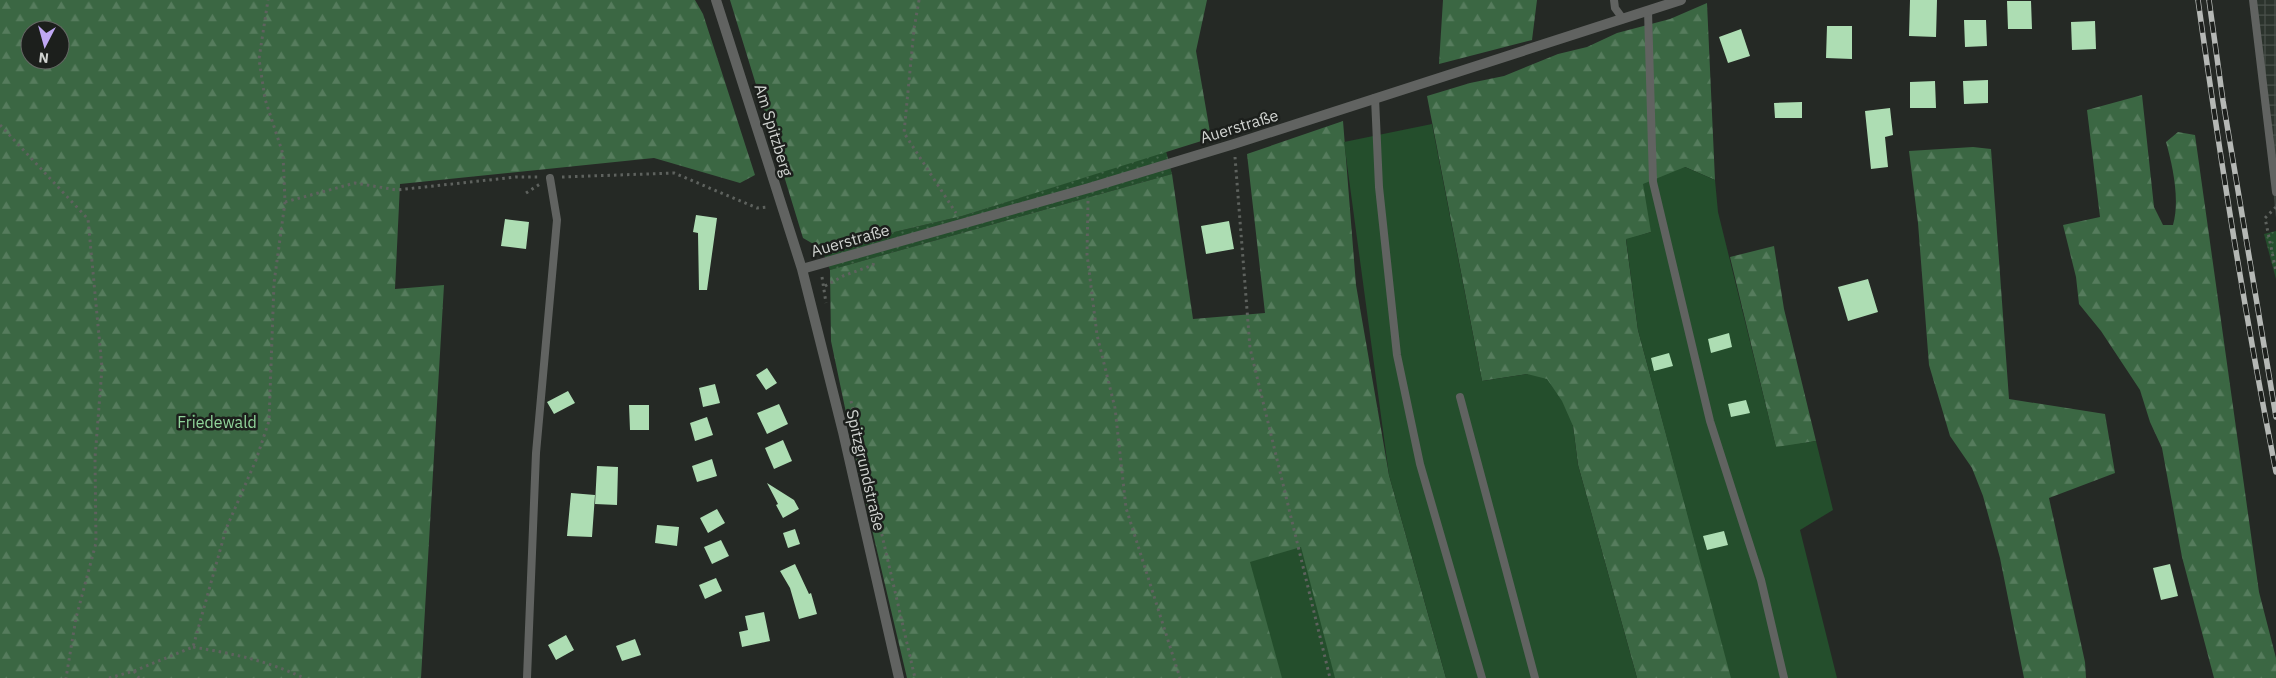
<svg xmlns="http://www.w3.org/2000/svg" width="2276" height="678" viewBox="0 0 2276 678" font-family="'IBM Plex Sans',sans-serif">
  <style>
    .industrial { fill: url(#industrial-grid) }
    .grass { fill: url(#grass-dots) }
    .forest { fill: url(#forest-firs); fill-rule: evenodd }
    .garden { fill: #244e2c }
    .building { fill: #adddb3 }
    .lines { fill: none; stroke-linecap: round; stroke-linejoin: round }
    .path { stroke: #5e625e; stroke-width: 3; stroke-dasharray: 2.5 4; stroke-linecap: butt }
    .service { stroke: #616361; stroke-width: 8 }
    .tertiary { stroke: #616361; stroke-width: 10 }
    .rail-casing { stroke: #b5b8b5; stroke-width: 5.5 }
    .rail { stroke: #1c1f1c; stroke-width: 4; stroke-dasharray: 11; stroke-linecap: butt }
    .labels { text-anchor: middle; stroke-width: 5; stroke-linejoin: round; paint-order: stroke }
    .street-label { font-size: 16px; fill: #d0d3d0; stroke: #1c1f1c }
    .park-label { font-size: 16px; fill: #90d49a; stroke: #1c1f1c }
  </style>
  <defs>
    <pattern id="industrial-grid" width="8" height="8" patternUnits="userSpaceOnUse" patternTransform="scale(1.25)"><rect width="8" height="8" fill="#2b332c"/><path d="M0 4h8M4 0v8" fill="none" stroke="#49504a"/></pattern>
    <pattern id="grass-dots" width="8" height="8" patternUnits="userSpaceOnUse" patternTransform="scale(1.25)"><rect width="8" height="8" fill="#244e2c"/><path d="M2 2h.1M6 6h.1" fill="none" stroke="#43674a" stroke-width="1.8" stroke-linecap="round"/></pattern>
    <pattern id="forest-firs" width="22" height="20" patternUnits="userSpaceOnUse" patternTransform="scale(1.25)"><rect width="22" height="20" fill="#3b6743"/><path d="M5 1l3.5 6h-7zM16 11l3.5 6h-7z" fill="#567c5d"/></pattern>
  </defs>
  <rect width="100%" height="100%" fill="#252925"/>
  <path class="industrial" d="M 2250,0 L 2276,0 L 2276,218 L 2262,79 Z"/>
  <path class="grass" d="M 1166,151 L 1172,174 L 830,270 L 822,249 L 962,216 Z
    M 2276,231 L 2276,279 L 2264,234 Z"/>
  <path class="forest" d="M 0,0 L 695,0 L 703,14 L 755,175 L 740,183 L 654,158 L 400,184 L 395,289 L 444,285 L 421,678 L 0,678 ZM 30,30 L 60,30 L 60,60 L 30,60 Z
    M 730,0 L 1207,0 L 1196,51 L 1211,138 L 962,216 L 822,249 L 803,238 Z
    M 1443,0 L 1537,0 L 1532,40 L 1439,64 Z
    M 1707,3 L 1715,180 L 1685,167 L 1651,232 L 1626,240 L 1638,330 L 1732,678 L 1637,678 L 1578,465 L 1573,426 L 1527,374 L 1482,381 L 1427,96 L 1470,83 L 1504,76 L 1558,54 L 1587,47 L 1617,33 L 1670,19 Z
    M 2142,95 L 2154,207 L 2163,225 L 2173,225 C 2180,200 2173,167 2166,142 L 2178,132 L 2195,135 L 2259,592 L 2276,658 L 2276,678 L 2214,678 L 2182,557 L 2162,448 L 2150,422 L 2140,390 L 2101,331 L 2079,304 L 2076,277 L 2063,225 L 2100,217 L 2087,110 Z
    M 1343,121 L 1356,285 L 1389,475 L 1446,678 L 907,678 L 858,470 L 831,341 L 830,270 L 1172,174 L 1193,319 L 1265,313 L 1247,154 Z
    M 1973,147 L 1991,149 L 2009,399 L 2105,414 L 2115,473 L 2049,498 L 2085,662 L 2086,678 L 2024,678 L 2000,558 L 1983,496 L 1972,468 L 1950,436 L 1929,365 L 1918,223 L 1909,151 Z
    M 1774,246 L 1784,309 L 1816,441 L 1776,448 L 1730,257 Z"/>
  <path class="garden" d="M 1432,124 L 1482,381 L 1527,374 L 1547,379 L 1562,401 L 1573,426 L 1578,465 L 1637,678 L 1446,678 L 1389,475 L 1344,142 Z
    M 1685,167 L 1715,180 L 1718,212 L 1776,447 L 1816,441 L 1833,510 L 1800,530 L 1837,678 L 1731,678 L 1638,330 L 1626,239 L 1651,232 L 1643,184 Z
    M 1301,547 L 1335,678 L 1282,678 L 1250,562 Z"/>
  <path class="building" d="M 1910,0 L 1937,0 L 1936,37 L 1909,36 Z
    M 2007,1 L 2031,1 L 2032,29 L 2008,29 Z
    M 1964,20 L 1986,20 L 1987,46 L 1965,47 Z
    M 2095,21 L 2096,49 L 2072,50 L 2071,22 Z
    M 1827,26 L 1852,26 L 1852,59 L 1826,58 Z
    M 1741,29 L 1750,56 L 1728,63 L 1719,37 Z
    M 1988,80 L 1988,103 L 1964,104 L 1963,81 Z
    M 1935,81 L 1936,108 L 1910,108 L 1910,82 Z
    M 1802,102 L 1802,118 L 1775,118 L 1774,103 Z
    M 1890,108 L 1893,135 L 1885,137 L 1888,167 L 1871,169 L 1865,111 Z
    M 696,215 L 717,218 L 707,290 L 699,290 L 698,233 L 693,232 Z
    M 505,219 L 529,222 L 526,249 L 501,246 Z
    M 1229,221 L 1234,249 L 1206,254 L 1201,226 Z
    M 1868,279 L 1878,312 L 1848,321 L 1838,287 Z
    M 1729,333 L 1732,347 L 1711,353 L 1708,339 Z
    M 1669,353 L 1673,366 L 1654,371 L 1651,358 Z
    M 767,368 L 777,383 L 766,390 L 756,375 Z
    M 715,384 L 720,403 L 703,407 L 699,388 Z
    M 568,391 L 575,403 L 554,414 L 547,402 Z
    M 1746,400 L 1750,413 L 1731,417 L 1728,404 Z
    M 779,404 L 788,424 L 767,434 L 757,413 Z
    M 629,405 L 649,405 L 649,430 L 630,430 Z
    M 707,417 L 713,435 L 695,441 L 690,423 Z
    M 783,440 L 792,461 L 774,469 L 765,448 Z
    M 712,459 L 717,476 L 697,482 L 692,466 Z
    M 597,466 L 618,467 L 617,505 L 595,504 Z
    M 767,483 L 794,500 L 799,509 L 783,518 L 776,505 L 778,504 Z
    M 571,493 L 595,495 L 592,537 L 567,536 Z
    M 717,509 L 725,523 L 708,533 L 700,518 Z
    M 657,525 L 679,527 L 677,546 L 655,543 Z
    M 795,529 L 800,544 L 788,548 L 783,533 Z
    M 1724,531 L 1728,545 L 1707,550 L 1703,536 Z
    M 721,540 L 729,556 L 712,564 L 704,547 Z
    M 795,564 L 809,594 L 811,593 L 817,614 L 799,619 L 790,588 L 780,571 Z
    M 2170,564 L 2178,596 L 2161,600 L 2153,568 Z
    M 716,578 L 722,591 L 705,599 L 699,585 Z
    M 764,612 L 770,641 L 742,647 L 739,632 L 748,630 L 745,616 Z
    M 566,635 L 574,650 L 556,660 L 548,645 Z
    M 635,639 L 641,655 L 622,661 L 616,646 Z"/>
  <g class="lines">
    <path class="path" d="M 919,0 L 914,29 L 904,133 L 956,213
      M 0,125 L 88,219 L 102,368 L 95,458 L 96,543 L 76,618 L 66,678
      M 1235,157 L 1250,348 L 1330,678
      M 562,177 L 674,173 L 757,208 L 768,207
      M 526,193 L 540,184
      M 1088,201 L 1087,254 L 1097,335 L 1115,408 L 1126,508 L 1180,678
      M 285,202 L 355,183 L 397,190 L 516,177 L 538,177
      M 2276,207 L 2265,218 L 2276,271
      M 822,277 L 826,303
      M 825,286 L 843,276 L 873,265 L 874,262
      M 851,401 L 915,678
      M 193,647 C 234,654 265,660 304,678
      M 134,671 L 139,678
      M 109,678 L 134,671 L 193,647 L 226,529 L 256,460 L 269,421 L 274,283 L 285,202 L 283,154 L 265,99 L 259,59 L 268,0"/>
    <path class="service" d="M 1614,0 L 1615,8 L 1623,19
      M 2253,0 L 2276,192
      M 1648,11 L 1653,182 L 1710,421 L 1761,580 L 1784,678
      M 1375,98 L 1379,187 L 1397,355 L 1420,464 L 1482,678
      M 1460,397 L 1535,678
      M 527,678 L 536,453 L 557,220 L 550,178"/>
    <path class="tertiary" d="M 716,0 L 802,269 L 843,432 L 899,678
      M 802,269 L 1089,188 L 1234,144 L 1681,0"/>
    <defs>
      <path id="rail" d="M 2198,0 C 2220,158 2245,316 2276,472
        M 2209,0 L 2223,101 L 2276,417"/>
    </defs>
    <use href="#rail" class="rail-casing"/>
    <use href="#rail" class="rail"/>
  </g>
  <g class="labels">
    <g class="street-label">
      <text transform="translate(1239 126) rotate(-17)" y="6">Auerstraße</text>
      <text transform="translate(774 130) rotate(73)" y="6">Am Spitzberg</text>
      <text transform="translate(850 240) rotate(-16)" y="6">Auerstraße</text>
      <text transform="translate(866 470) rotate(77)" y="6">Spitzgrundstraße</text>
    </g>
    <g class="park-label">
      <text x="217" y="428">Friedewald</text>
    </g>
  </g>
  <g transform="translate(45 45) rotate(186)"><circle r="24" fill="#1c1f1c" stroke="#646764"/>
  <path d="M0-4L9 19L0 12L-9 19Z" fill="#c0a8f4"/>
  <text y="-8" font-size="14" font-weight="bold" text-anchor="middle" fill="#d0d3d0">N</text>
  </g>
</svg>
